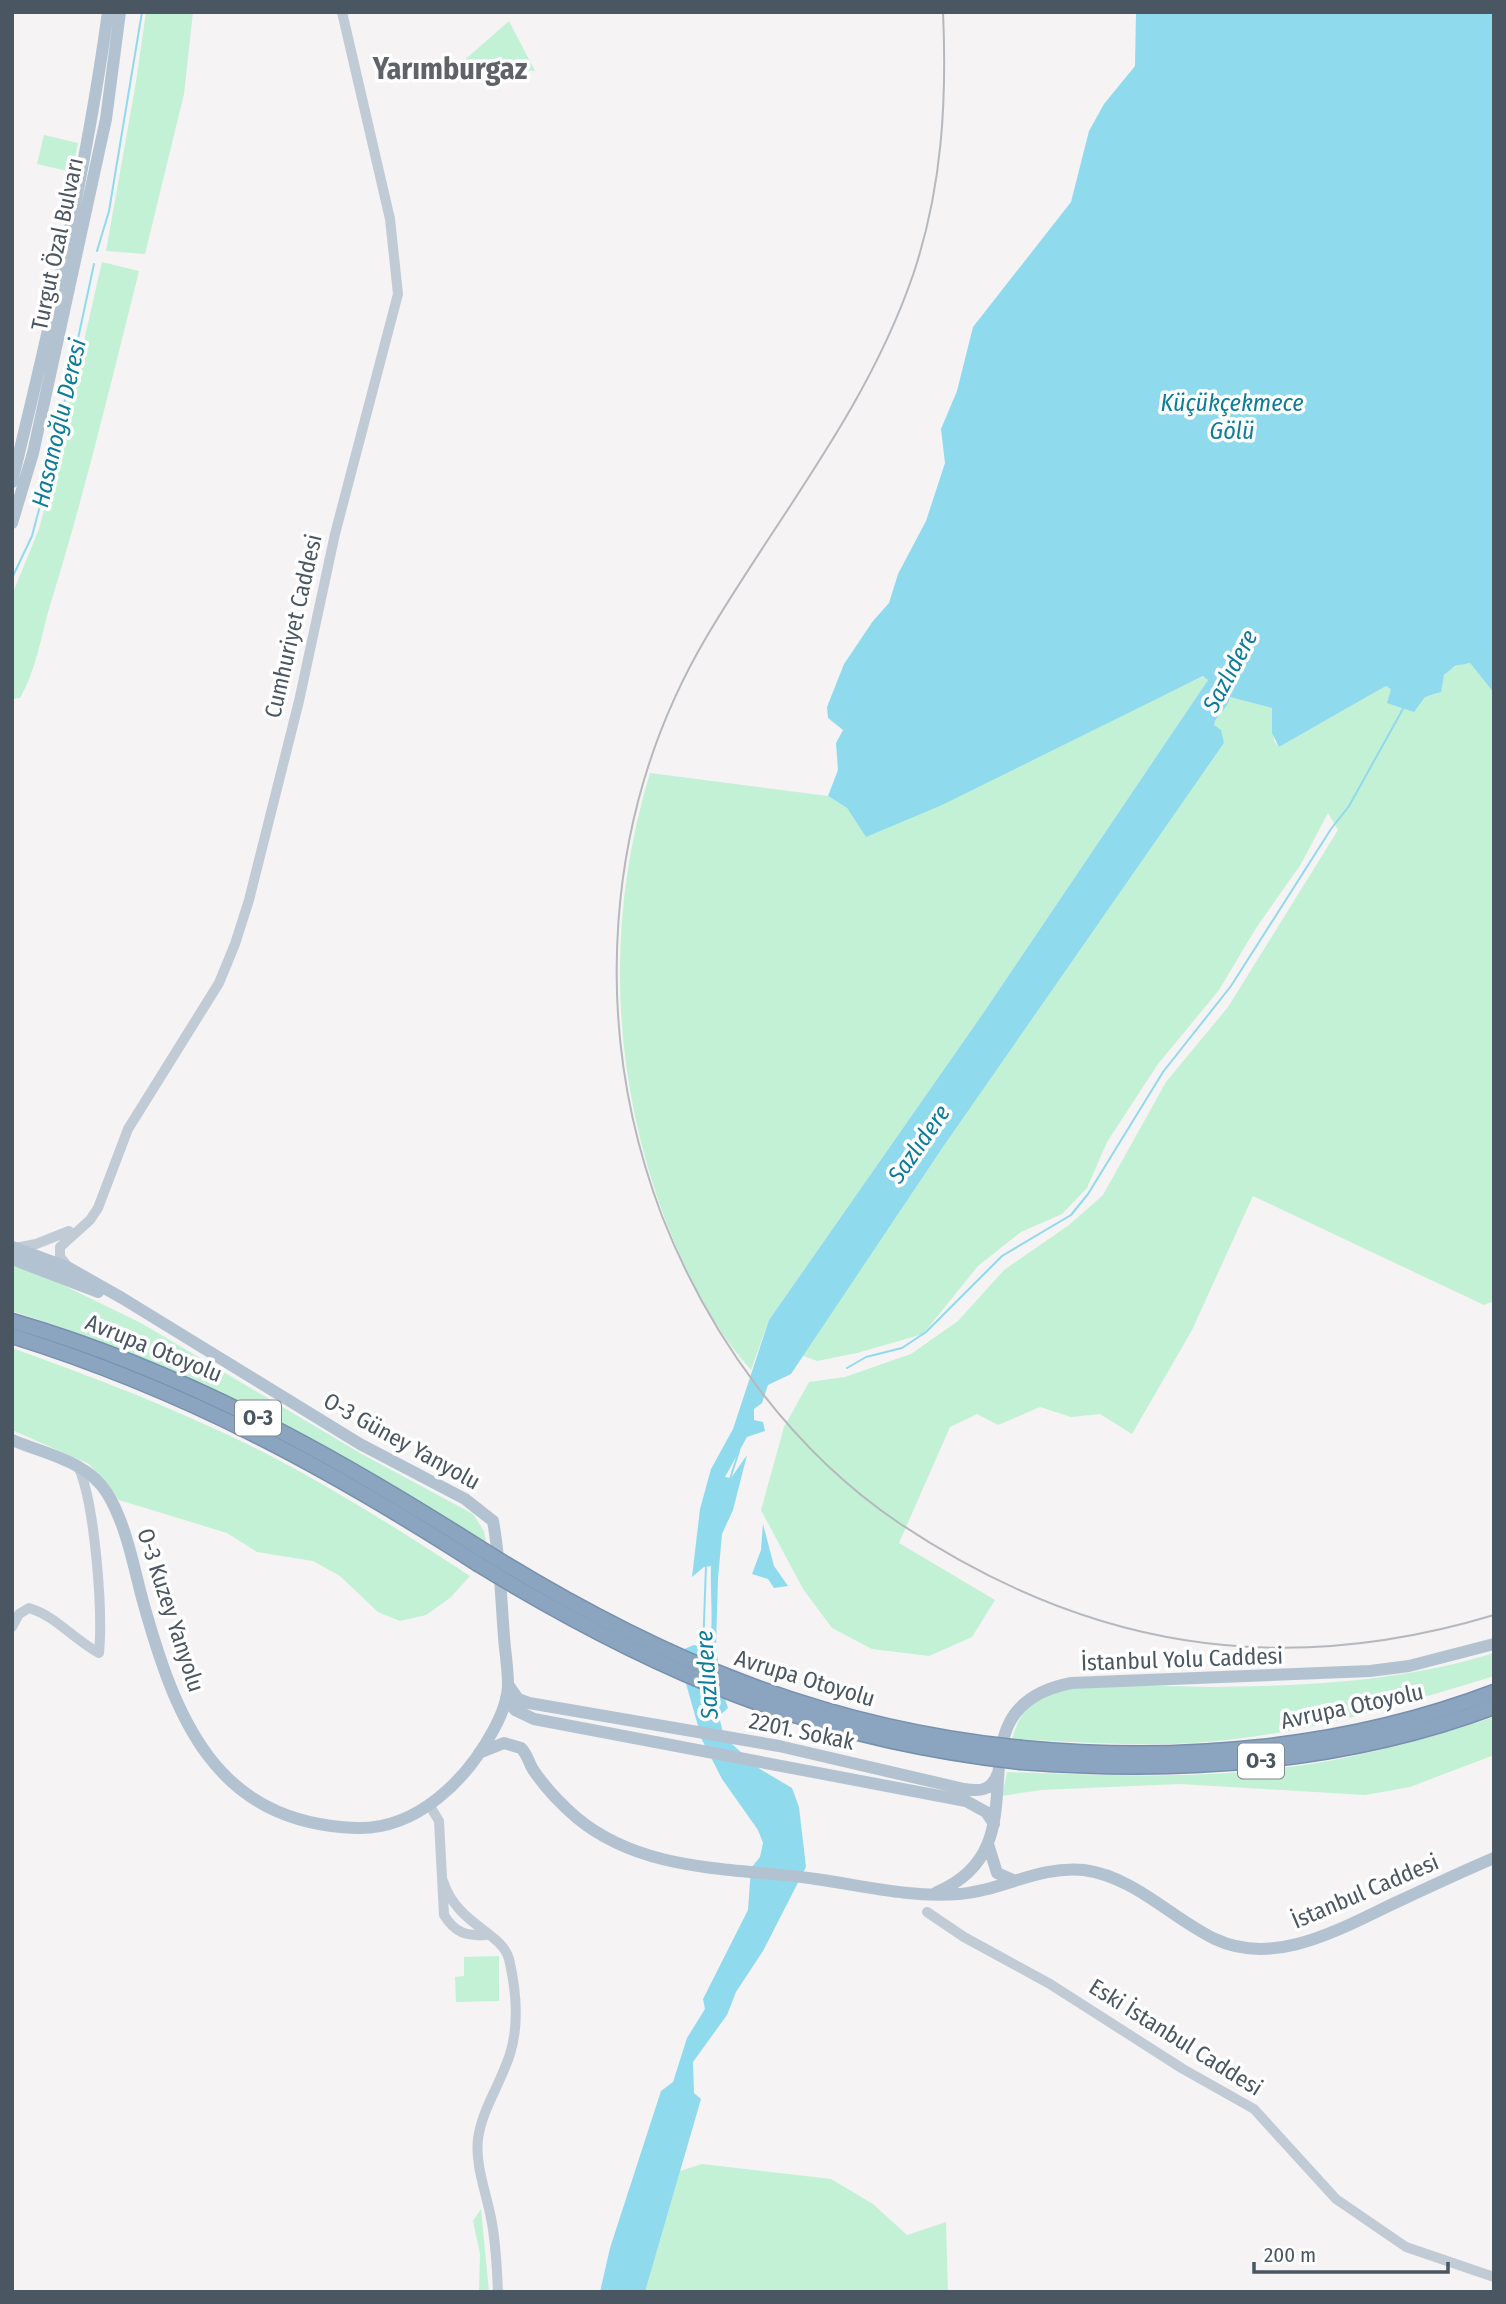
<svg xmlns="http://www.w3.org/2000/svg" width="1506" height="2304" viewBox="0 0 1506 2304" font-family="'Fira Sans Condensed',sans-serif">
  <style>
    .green { fill: #c3f1d5 }
    .water { fill: #90daee }
    .lines { fill: none; stroke-linecap: round; stroke-linejoin: round }
    .stream { stroke: #90daee; stroke-width: 2 }
    .highway-casing { stroke: #7690ad; stroke-width: 17 }
    .secondary { stroke: #c1cbd6; stroke-width: 10 }
    .primary { stroke: #b3c2d1; stroke-width: 12 }
    .highway { stroke: #8ba5c1; stroke-width: 14 }
    .rail { stroke: #b5b8bd; stroke-width: 2 }
    .highway-bridge-casing { stroke: #7690ad; stroke-width: 17; stroke-linecap: butt }
    .highway-bridge { stroke: #8ba5c1; stroke-width: 14 }
    .labels { text-anchor: middle; stroke-width: 7; stroke-linejoin: round; paint-order: stroke }
    .shield { fill: #fff; stroke: #808990; stroke-width: 2 }
    .shield-label { font-size: 21px; font-weight: bold; fill: #4a5661 }
    .street-label { font-size: 23px; fill: #4a5661; stroke: #fff }
    .water-label { font-size: 24px; font-style: italic; fill: #0c7c9b; stroke: #fff }
    .district-label { font-size: 30px; font-weight: bold; fill: #5f6368; stroke: #fff }
  </style>
  <rect width="100%" height="100%" fill="#f5f3f3"/>
  <path class="green" d="M 146,12 L 193,12 L 184,94 L 145,254 L 106,251 L 136,82 Z
    M 509,21 L 535,71 L 460,64 Z
    M 44,135 L 78,143 L 72,172 L 37,164 Z
    M 102,262 L 139,271 C 111,382 85,493 51,602 C 41,635 37,668 20,698 L 12,699 L 12,595 L 39,529 L 52,481 Z
    M 1470,663 L 1494,693 L 1494,1301 L 1484,1305 L 1253,1196 L 1192,1330 L 1132,1434 L 1100,1414 L 1071,1417 L 1040,1407 L 998,1425 L 977,1414 L 950,1427 L 899,1543 L 995,1600 L 972,1637 L 929,1656 L 872,1649 L 832,1628 L 803,1589 L 761,1510 L 784,1427 L 809,1382 L 845,1377 L 911,1354 L 958,1321 L 1004,1270 L 1069,1225 L 1103,1195 L 1166,1082 L 1228,1007 L 1338,830 L 1328,813 L 1301,864 L 1256,928 L 1219,990 L 1158,1064 L 1107,1142 L 1087,1188 L 1062,1214 L 1021,1232 L 978,1266 L 923,1334 L 857,1353 L 817,1361 L 803,1356 L 943,1147 L 1224,743 L 1214,726 C 1217,713 1227,709 1229,696 L 1272,708 L 1274,741 L 1279,747 L 1386,686 C 1400,694 1423,701 1440,692 C 1439,673 1453,665 1470,663 Z
    M 1204,676 L 1208,680 L 984,1012 L 769,1320 L 751,1370 C 712,1327 686,1273 665,1219 C 611,1074 605,921 650,773 L 828,796 L 847,808 L 866,836 Z
    M 12,1266 L 30,1269 L 141,1323 L 360,1453 L 473,1514 L 484,1531 L 487,1547 C 338,1449 183,1364 12,1311 Z
    M 12,1348 C 96,1378 179,1410 259,1450 C 332,1487 401,1531 470,1576 L 450,1598 L 426,1615 L 400,1621 L 378,1612 L 340,1576 L 313,1561 L 257,1552 L 227,1533 L 119,1500 L 89,1464 L 12,1430 Z
    M 1494,1653 L 1494,1676 C 1409,1702 1323,1729 1235,1739 C 1162,1749 1086,1742 1012,1739 C 1016,1724 1026,1704 1041,1696 C 1071,1681 1177,1687 1215,1687 C 1309,1686 1404,1681 1494,1653 Z
    M 1494,1717 L 1494,1755 L 1410,1787 L 1365,1795 L 1180,1784 L 1041,1790 L 1002,1796 L 1007,1772 C 1095,1775 1184,1779 1272,1769 C 1348,1761 1421,1741 1494,1717 Z
    M 499,1956 L 499,2001 L 456,2002 L 455,1977 L 464,1976 L 464,1957 Z
    M 702,2164 L 831,2179 L 873,2204 L 907,2235 L 946,2222 L 948,2292 L 645,2292 L 680,2171 Z
    M 481,2209 L 489,2292 L 479,2292 L 480,2254 L 473,2221 Z"/>
  <path class="water" d="M 1136,12 L 1494,12 L 1494,693 L 1470,663 L 1455,666 L 1444,675 L 1441,692 L 1425,697 L 1414,712 L 1387,703 L 1391,689 L 1386,686 L 1279,747 L 1272,733 L 1272,708 L 1230,697 C 1228,709 1217,713 1214,725 L 1221,730 L 1224,743 L 943,1147 L 791,1374 L 768,1385 L 762,1403 L 754,1409 L 754,1420 L 763,1422 L 765,1431 L 747,1437 L 725,1477 L 731,1478 L 747,1455 L 733,1510 L 722,1534 L 718,1579 L 716,1645 L 721,1687 L 728,1708 L 719,1716 L 724,1737 L 760,1769 L 792,1788 L 799,1807 L 806,1867 L 763,1951 L 736,1992 L 727,2015 L 693,2062 L 694,2093 L 701,2099 L 645,2292 L 600,2292 L 610,2248 L 661,2091 L 673,2082 L 687,2038 L 705,2009 L 703,1999 L 748,1910 L 751,1868 L 760,1857 L 763,1843 L 758,1830 L 722,1779 L 702,1740 L 677,1652 L 694,1645 L 709,1649 C 714,1625 710,1593 711,1566 L 704,1567 L 692,1577 L 700,1509 L 711,1469 L 733,1429 L 769,1320 L 984,1012 L 1208,680 L 1203,676 L 942,805 L 866,837 L 847,808 L 828,796 L 838,770 L 836,743 L 843,730 L 828,718 L 827,707 L 844,664 L 873,621 L 889,603 L 898,574 L 926,521 L 945,463 L 941,429 L 957,391 L 973,327 L 1071,202 L 1089,131 L 1104,104 L 1135,66 Z
    M 763,1524 L 774,1566 L 788,1586 L 774,1588 L 768,1579 L 752,1574 L 761,1550 Z"/>
  <g class="lines">
    <path class="stream" d="M 97,251 L 109,211 L 142,12
      M 12,578 L 32,536 L 52,460 L 94,264
      M 847,1368 L 866,1357 L 902,1348 L 926,1332 L 1002,1256 L 1071,1215 L 1088,1194 L 1163,1072 L 1231,986 L 1331,829 L 1349,806 L 1404,707
      M 730,1479 L 739,1451
      M 703,1650 L 706,1565"/>
    <defs>
      <path id="highway" d="M 12,1321 C 184,1371 336,1456 486,1552
        M 12,1336 C 185,1390 327,1467 478,1564
        M 1022,1748 C 1181,1763 1344,1749 1494,1692
        M 1021,1762 C 1181,1774 1342,1764 1494,1707"/>
    </defs>
    <use href="#highway" class="highway-casing"/>
    <path class="secondary" d="M 15,1248 L 36,1244 L 69,1231
      M 69,1268 L 60,1257 L 60,1247 L 90,1220 L 98,1208 L 128,1129 L 219,983 L 235,944 L 249,900 L 299,701 L 335,534 L 398,294 L 390,219 L 342,12
      M 12,1627 L 19,1614 L 29,1608 C 56,1616 74,1640 99,1653 C 103,1611 95,1503 78,1466
      M 430,1806 L 439,1821 L 444,1915 C 455,1933 466,1936 486,1935
      M 443,1881 C 457,1925 502,1932 509,1959 C 516,1989 519,2025 510,2054 C 501,2083 482,2109 478,2139 C 475,2165 486,2192 491,2218 C 496,2242 497,2267 498,2292
      M 927,1912 L 964,1937 L 1050,1984 L 1183,2069 L 1254,2109 L 1336,2199 L 1406,2247 L 1494,2277"/>
    <path class="primary" d="M 12,482 C 50,327 86,171 108,12
      M 12,523 L 33,453 L 106,119 L 120,12
      M 12,1247 L 69,1268 L 122,1298 L 360,1444 L 465,1499 L 493,1521 C 500,1559 501,1598 504,1637 C 505,1652 508,1668 508,1684 C 508,1699 501,1716 494,1729 C 467,1780 417,1830 356,1828 C 214,1823 175,1717 142,1598 C 133,1564 126,1524 107,1493 C 87,1461 45,1454 12,1440
      M 12,1259 L 98,1292
      M 509,1686 L 518,1699 L 529,1703 L 779,1746 L 964,1789 C 981,1792 992,1790 998,1773
      M 506,1698 L 515,1710 L 534,1719 L 966,1801 L 986,1812 L 994,1824
      M 479,1753 L 504,1743 L 521,1748 C 528,1755 529,1764 534,1771 C 545,1787 563,1806 577,1818 C 645,1874 735,1867 816,1879 C 864,1886 911,1898 959,1894 C 1001,1891 1040,1865 1084,1870 C 1135,1877 1171,1918 1215,1939 C 1276,1968 1343,1927 1397,1902 C 1429,1887 1461,1872 1494,1858
      M 988,1844 L 997,1873 L 1013,1880
      M 937,1892 C 1052,1844 940,1709 1071,1683 L 1370,1671 L 1409,1666 L 1494,1644"/>
    <use href="#highway" class="highway"/>
    <path class="rail" d="M 943,12 C 947,102 942,189 913,275 C 867,409 778,516 707,636 C 603,812 590,1026 662,1216 C 709,1336 791,1450 899,1523 C 1086,1648 1278,1680 1494,1615"/>
    <defs>
      <path id="highway-bridge" d="M 486,1552 C 657,1658 820,1728 1022,1748
        M 478,1564 C 656,1673 811,1739 1021,1762"/>
    </defs>
    <use href="#highway-bridge" class="highway-bridge-casing"/>
    <use href="#highway-bridge" class="highway-bridge"/>
  </g>
  <g class="labels">
    <g class="shield">
      <rect x="235" y="1400.5" width="46" height="35" rx="5"/>
      <rect x="1238" y="1743.5" width="46" height="35" rx="5"/>
    </g>
    <g class="shield-label">
      <text x="258" y="1425">O-3</text>
      <text x="1261" y="1768">O-3</text>
    </g>
    <g class="street-label">
      <text transform="translate(57 244) rotate(-78)" y="8">Turgut Özal Bulvarı</text>
      <text transform="translate(293 626) rotate(-77)" y="8">Cumhuriyet Caddesi</text>
      <text transform="translate(154 1348) rotate(22)" y="8">Avrupa Otoyolu</text>
      <text transform="translate(402 1441) rotate(29)" y="8">O-3 Güney Yanyolu</text>
      <text transform="translate(171 1610) rotate(72)" y="8">O-3 Kuzey Yanyolu</text>
      <text transform="translate(1182 1659) rotate(-2)" y="8">İstanbul Yolu Caddesi</text>
      <text transform="translate(805 1678) rotate(17)" y="8">Avrupa Otoyolu</text>
      <text transform="translate(1352 1706) rotate(-12)" y="8">Avrupa Otoyolu</text>
      <text transform="translate(802 1731) rotate(12)" y="8">2201. Sokak</text>
      <text transform="translate(1365 1891) rotate(-23)" y="8">İstanbul Caddesi</text>
      <text transform="translate(1176 2037) rotate(32)" y="8">Eski İstanbul Caddesi</text>
    </g>
    <g class="water-label">
      <text x="1232" y="411">Küçükçekmece<tspan x="1232" dy="28">Gölü</tspan></text>
      <text transform="translate(59 423) rotate(-77)" y="8">Hasanoğlu Deresi</text>
      <text transform="translate(1230 671) rotate(-62)" y="8">Sazlıdere</text>
      <text transform="translate(919 1144) rotate(-55)" y="8">Sazlıdere</text>
      <text transform="translate(707 1675) rotate(-94)" y="8">Sazlıdere</text>
    </g>
    <g class="district-label">
      <text x="450" y="79">Yarımburgaz</text>
    </g>
  </g>
  <rect width="1506" height="2304" fill="none" stroke="#4a5661" stroke-width="28"/>
  <path d="M1254 2262v10h194v-10" fill="none" stroke="#4a5661" stroke-width="3.5"/>
  <text x="1264" y="2262" font-size="21" fill="#4a5661" stroke="#ffffff" stroke-width="5" paint-order="stroke">200 m</text>
</svg>
